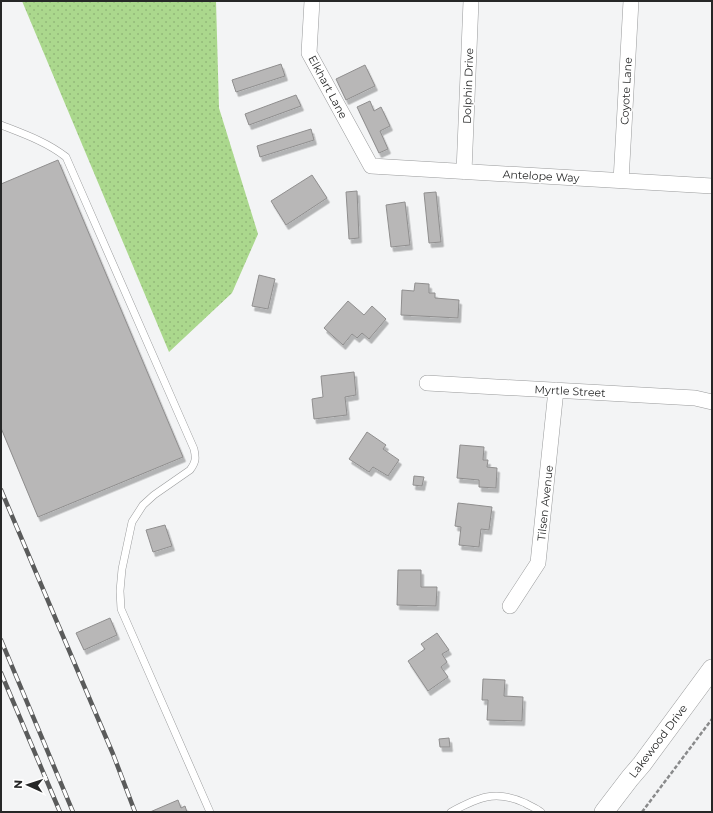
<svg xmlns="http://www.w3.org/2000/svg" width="713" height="813" font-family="Montserrat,sans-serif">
<defs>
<pattern id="grass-dots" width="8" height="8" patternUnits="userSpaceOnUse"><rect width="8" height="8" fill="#abd88d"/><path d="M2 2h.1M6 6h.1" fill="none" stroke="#93b97a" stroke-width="1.8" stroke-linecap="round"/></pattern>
<filter id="shadow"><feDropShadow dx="2.5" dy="4.5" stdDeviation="0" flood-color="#0004"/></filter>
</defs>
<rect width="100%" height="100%" fill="#f3f4f5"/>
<path fill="url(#grass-dots)" d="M22,1H216L219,108L258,234L232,293L169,352Z"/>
<path fill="#b8b7b7" stroke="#8f8e8e" filter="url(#shadow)" d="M281,64L285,76L236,92L232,80Z
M365,65L375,86L346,100L336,79Z
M296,95L301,106L249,125L245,114Z
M370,101L374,111L381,107L390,126L380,131L388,149L379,153L357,107Z
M311,129L314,140L260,157L257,146Z
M58,160L183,457L38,517L1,428V184Z
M312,175L327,198L286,225L271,201Z
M357,191L359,238L349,239L346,192Z
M436,192L441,242L429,243L424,193Z
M405,202L410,245L391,247L386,205Z
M259,275L275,279L268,309L252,306Z
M415,283L429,284V293H435V298L459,300L458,318L401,315L402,290L414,291Z
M348,301L364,315L372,306L386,319L369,339L362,333L357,338L352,334L343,345L324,328Z
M354,372L356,395L345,397L347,415L314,419L312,399L323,397L321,376Z
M367,432L386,445L383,449L399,460L388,476L373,467L369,472L349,459Z
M460,445L484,447L483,460H488L487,467L497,468L496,488L479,487V480L457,478Z
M414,476L424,477L422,486L413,485Z
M458,503L492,507L489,530L481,529L479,547L459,545L461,527L455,526Z
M165,525L172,546L153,552L146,530Z
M398,570H421V587H437L436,606L397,605Z
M110,618L117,635L84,650L76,633Z
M437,633L449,650L442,654L447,662L441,667L448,677L428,691L408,661L425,649L421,644Z
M483,679L505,680L504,696L523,697L522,721L487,720L488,700H482Z
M449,738L450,747H440L439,739Z
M178,800L181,808L185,806L187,812H150Z"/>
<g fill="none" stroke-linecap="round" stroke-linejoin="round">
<defs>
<path id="service" d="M1,125C24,134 47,142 66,157L194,449C196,458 196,462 190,470L154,495L143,505L132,522L122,569L120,591L121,609L210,812
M451,812C477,798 495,789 525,803C530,806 536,808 541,812"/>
<path id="minor" d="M312,1L309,53L371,166L712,186
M464,172L471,1
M621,181L631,1
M427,383L677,397L695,398L712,402
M510,606L538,563L556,390"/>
<path id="tertiary" d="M604,812L630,778L642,764L712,669"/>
</defs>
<use href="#service" stroke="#999a9b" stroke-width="8"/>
<use href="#minor" stroke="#999a9b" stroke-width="16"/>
<use href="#tertiary" stroke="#999a9b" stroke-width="20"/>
<path stroke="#898a8b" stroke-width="2.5" stroke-dasharray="4 2" stroke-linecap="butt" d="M642,812L712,719"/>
<use href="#service" stroke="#fff" stroke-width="7"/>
<use href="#minor" stroke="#fff" stroke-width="15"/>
<use href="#tertiary" stroke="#fff" stroke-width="19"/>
<defs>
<path id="rail" d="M1,490L113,754L135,812
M1,640L73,812
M1,673L60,812"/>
</defs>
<use href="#rail" stroke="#5a5b5b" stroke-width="4.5"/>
<use href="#rail" stroke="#fff" stroke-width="3" stroke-dasharray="9" stroke-linecap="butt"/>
</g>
<g text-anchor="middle" stroke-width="3" stroke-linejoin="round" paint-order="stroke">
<g font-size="11" fill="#262727" stroke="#fff">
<text transform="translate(468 86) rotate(-88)" y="4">Dolphin Drive</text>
<text transform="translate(328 87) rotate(62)" y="4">Elkhart Lane</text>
<text transform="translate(626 91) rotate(-87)" y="4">Coyote Lane</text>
<text transform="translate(541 176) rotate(3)" y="4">Antelope Way</text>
<text transform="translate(570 391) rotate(3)" y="4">Myrtle Street</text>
<text transform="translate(545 503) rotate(-84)" y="4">Tilsen Avenue</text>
<text transform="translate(658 741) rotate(-53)" y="4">Lakewood Drive</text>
</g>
</g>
<rect width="713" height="813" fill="none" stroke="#262727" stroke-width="4"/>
<g transform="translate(28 785) rotate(273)" stroke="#ffffff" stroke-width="3" paint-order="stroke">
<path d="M0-3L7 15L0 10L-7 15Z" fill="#262727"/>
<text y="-6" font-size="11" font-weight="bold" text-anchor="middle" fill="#262727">N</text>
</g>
</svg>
